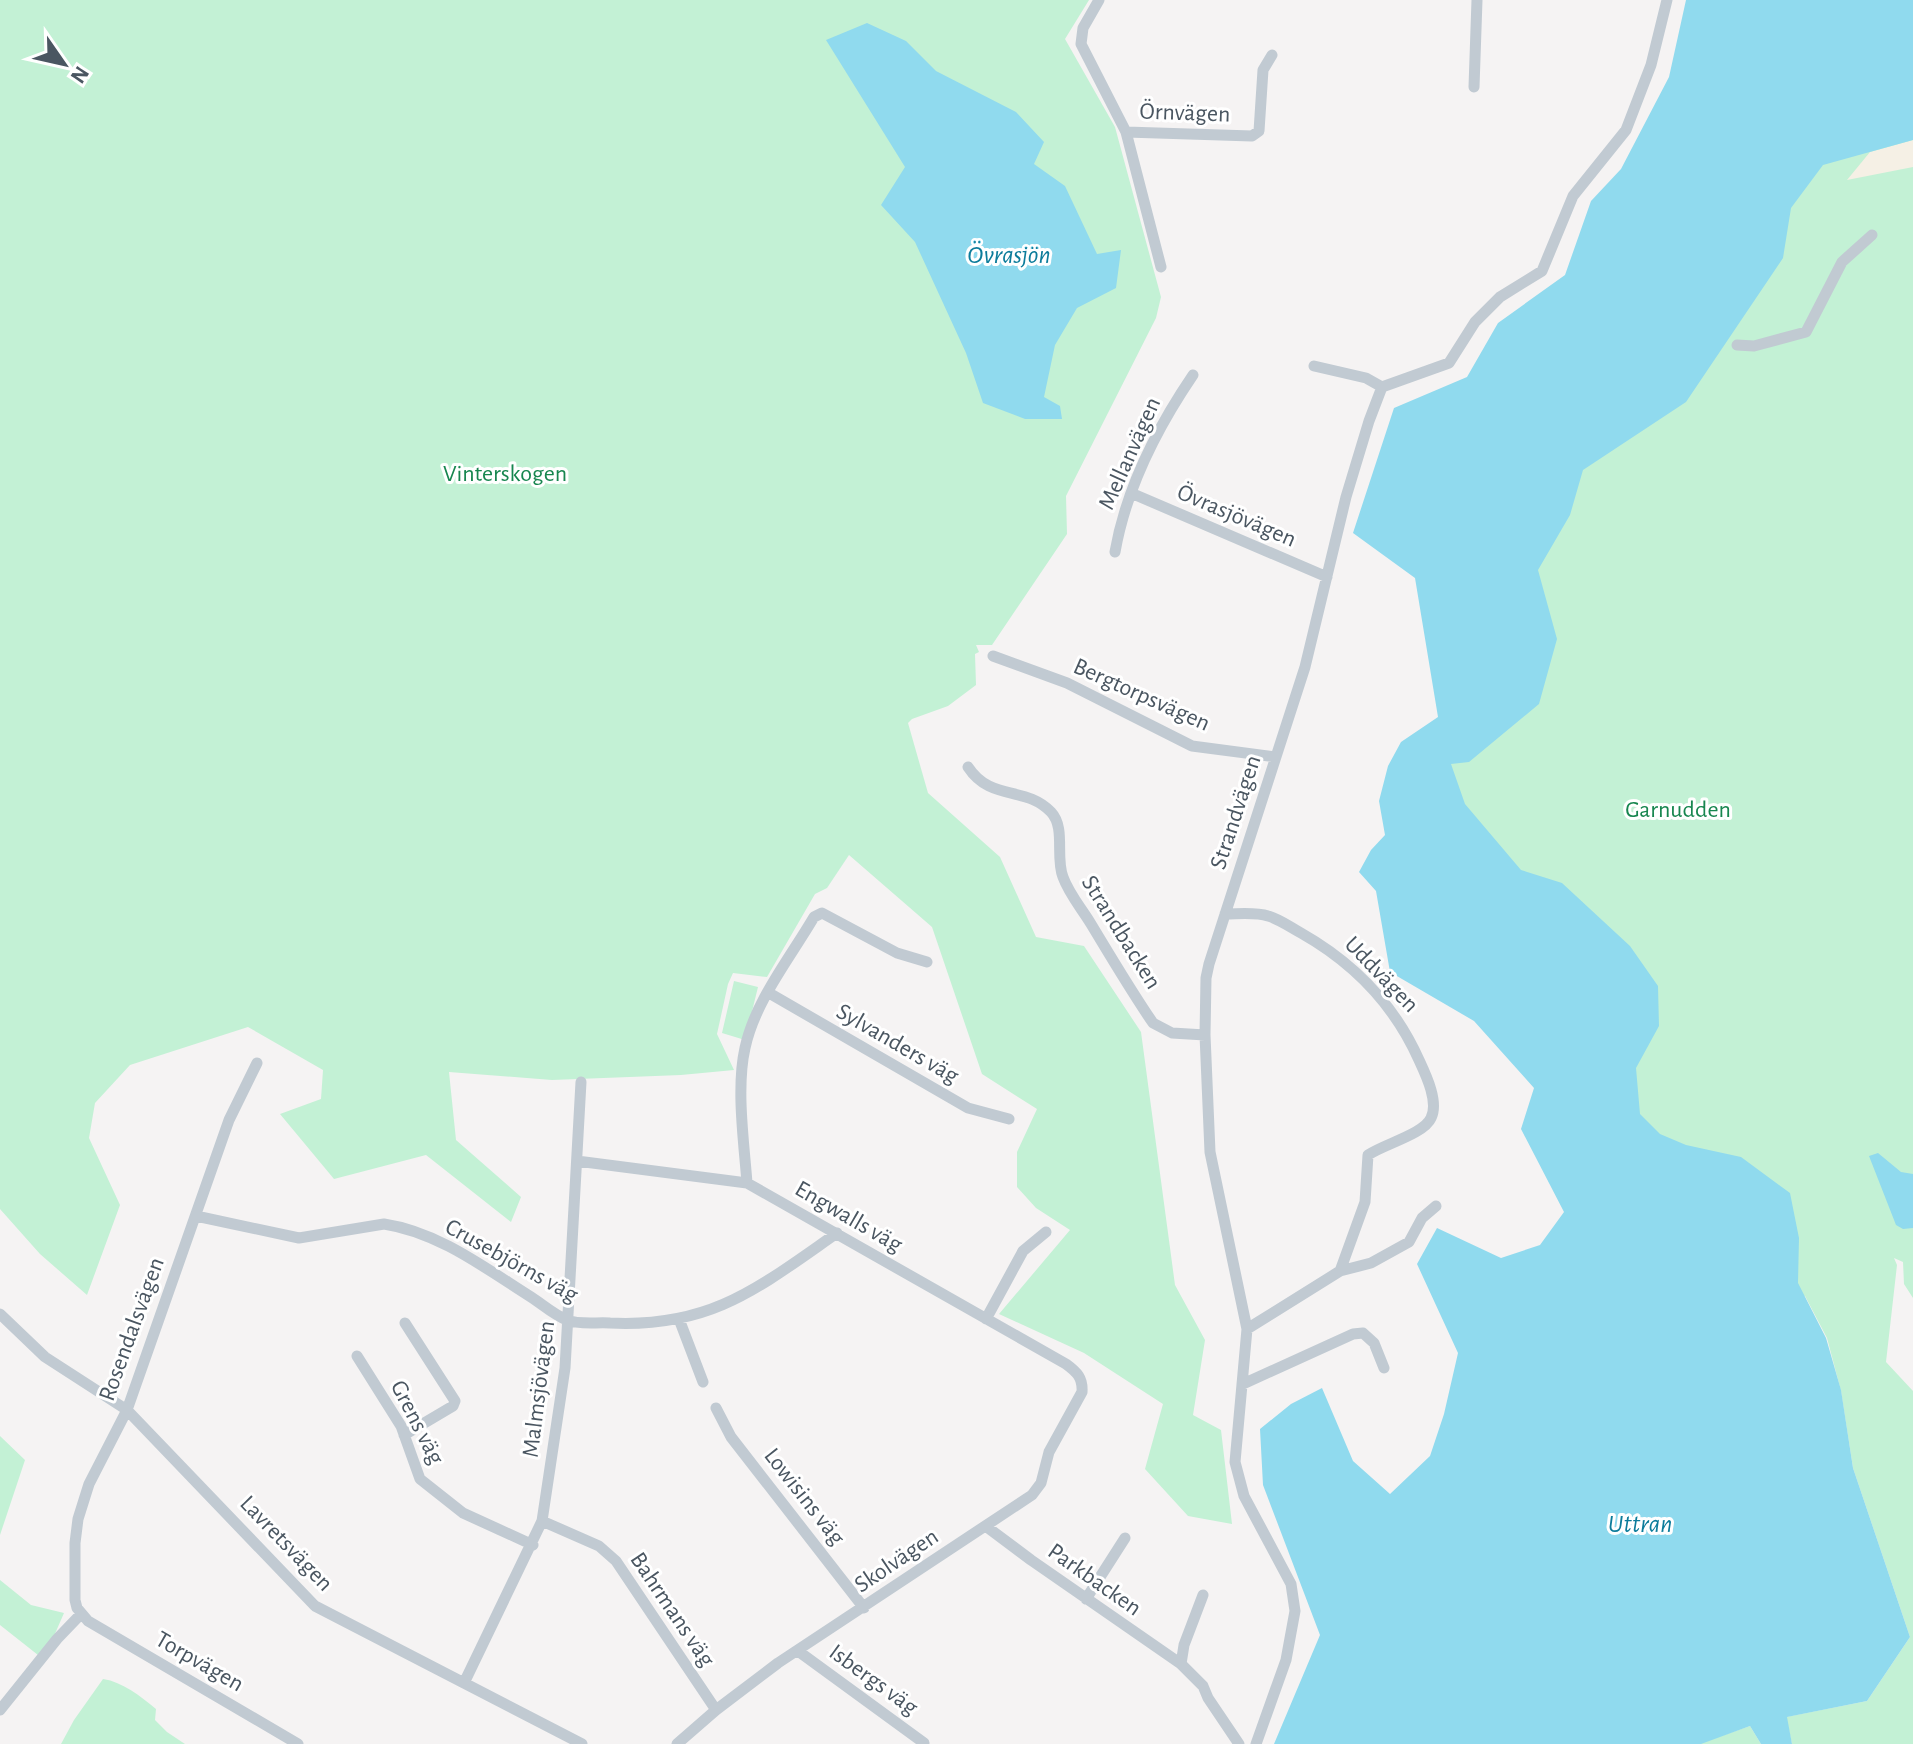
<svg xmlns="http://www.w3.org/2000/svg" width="1913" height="1744" font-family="'Alegreya Sans',sans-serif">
<rect width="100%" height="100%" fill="#f5f3f3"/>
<path fill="#c3f1d5" d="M0,0H1089L1065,39L1115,127L1161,297L1156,318L1066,496L1067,534L992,645H976L979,652L975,654L976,685L948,706L912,719L908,723L928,793L1000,857L1036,937L1084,946L1141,1032L1175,1285L1205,1340L1193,1415L1221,1430L1232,1524L1188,1516L1145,1469L1163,1404L1084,1353L999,1314L1070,1230L1036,1208L1017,1187V1152L1037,1109L982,1074L932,927L849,855L827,888L815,894L767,977L733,973L728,984L717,1034L734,1070L681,1075L552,1080L449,1072L456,1140L521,1197L511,1222L426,1155L334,1179L280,1114L321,1099L323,1070L248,1027L130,1065L95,1103L89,1138L120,1205L87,1295L40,1254L0,1209Z
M1913,0V1298L1904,1284L1903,1262L1894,1258L1897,1265L1886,1362L1913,1391V1744H1792L1786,1717L1867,1701L1910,1637L1853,1468L1841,1391L1827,1338L1805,1296L1606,1269L1436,756L1519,425Z
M734,981L758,987L745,1040L722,1033Z
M0,1436L25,1460L0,1535Z
M0,1580L31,1605L64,1613L54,1636L38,1655L0,1625Z
M103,1679C123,1682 140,1696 156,1709L155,1720L167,1732L185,1744H61L74,1720Z
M1750,1726L1761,1744H1701V1743Z"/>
<path fill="#f5f0e5" d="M1913,140V167L1847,180L1870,152Z"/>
<path fill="#90daee" d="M1686,0H1913V140L1823,165L1791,208L1783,258L1686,402L1583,470L1570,515L1538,570L1557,639L1539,704L1469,762L1451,764L1465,804L1521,870L1562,883L1630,946L1658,986L1659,1026L1636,1068L1640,1114L1660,1134L1686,1145L1741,1157L1790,1193L1799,1238L1798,1283L1826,1338L1841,1390L1853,1468L1910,1637L1867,1701L1787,1717L1792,1744H1761L1750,1726L1701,1744H1274L1320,1635L1263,1485L1260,1429L1291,1404L1322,1388L1353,1461L1390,1494L1430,1456L1444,1414L1458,1353L1417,1264L1437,1228L1501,1258L1540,1245L1564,1212L1521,1129L1534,1088L1474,1021L1390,972L1376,891L1359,872L1371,850L1385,835L1379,801L1388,766L1401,742L1438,717L1415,578L1353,533L1394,408L1467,377L1498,323L1565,275L1591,201L1621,169L1669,77Z
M867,23L906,41L936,71L1016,112L1044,142L1034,164L1065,186L1097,254L1121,250L1116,288L1077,308L1055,345L1044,397L1060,406L1062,419H1025L983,403L966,353L915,242L881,205L905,167L826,40Z
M1878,1153L1901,1172L1913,1174V1228L1903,1229L1896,1225L1869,1156Z"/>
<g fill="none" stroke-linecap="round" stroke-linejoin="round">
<path stroke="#c1cad2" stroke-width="11" d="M1099,0L1083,28L1081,44L1126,132L1161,267
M1474,87L1477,0
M1126,132L1252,136L1259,131L1263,70L1272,55
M1737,345L1754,346L1806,332L1842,262L1872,235
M1314,366L1366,378L1382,387
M1131,493L1327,577
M1115,552C1126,489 1157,428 1193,375
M993,656L1067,683L1192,746L1276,757
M968,767C991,802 1025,785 1051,812C1066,828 1055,857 1063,877C1069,894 1082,909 1091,924C1111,957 1131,991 1153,1023L1172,1033L1205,1035
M1225,914C1239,914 1256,912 1268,916C1279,919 1290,927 1301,933C1354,963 1394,1004 1419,1060C1426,1075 1439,1102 1431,1118C1424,1134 1384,1144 1368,1155L1365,1202L1340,1271L1247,1329
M769,993L968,1108L1009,1119
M257,1063L229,1120L127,1410L89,1484L78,1519L75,1543V1600L77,1608L88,1621L298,1744
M577,1161L747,1183L1066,1364C1077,1372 1083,1378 1082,1392L1049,1452L1041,1483L1032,1495L778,1663L716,1710L677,1744
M747,1183C744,1142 736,1088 745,1048C755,1001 790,958 814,917L822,913L897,953L927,962
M196,1216L299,1238L384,1224C438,1232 485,1268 531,1297C542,1304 554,1315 567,1320C579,1325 597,1322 610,1323C711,1328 758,1288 837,1233
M1340,1271L1371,1263L1409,1242L1422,1218L1436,1206
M0,1314L45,1357L127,1410L315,1606L582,1744
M679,1319L703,1382
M986,1319L1023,1251L1046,1232
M357,1356L401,1426L420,1479L463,1513L533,1545
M1243,1384L1353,1334L1363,1333L1374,1343L1384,1368
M716,1408L731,1437L864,1608
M404,1435L453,1406L455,1401L405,1323
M542,1521L599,1546L616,1561L716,1710
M987,1527L1031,1560L1181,1664L1203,1686L1208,1698L1239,1744
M1086,1599L1125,1538
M798,1651L924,1743
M1181,1664L1184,1645L1203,1595
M464,1683L542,1521L565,1368L581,1082
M0,1710L57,1639L81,1614
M1256,1744L1286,1660L1295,1611L1291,1584L1244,1496L1235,1462L1247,1329L1210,1152L1205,1035L1206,978L1209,964L1305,667L1346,497L1369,421L1382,387L1449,363L1475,322L1500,297L1542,271L1573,196L1626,130L1651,65L1667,0"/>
</g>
<g text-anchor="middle" stroke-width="6" stroke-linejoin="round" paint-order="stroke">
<g font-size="24" fill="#4a5661" stroke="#fff">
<text transform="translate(1185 112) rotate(2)" y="8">Örnvägen</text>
<text transform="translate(1129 453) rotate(-66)" y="8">Mellanvägen</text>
<text transform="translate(1237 515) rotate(23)" y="8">Övrasjövägen</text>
<text transform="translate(1142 694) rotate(24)" y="8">Bergtorpsvägen</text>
<text transform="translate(1235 812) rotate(-72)" y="8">Strandvägen</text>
<text transform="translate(1122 932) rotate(58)" y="8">Strandbacken</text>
<text transform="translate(1382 974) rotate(46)" y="8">Uddvägen</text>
<text transform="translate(898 1043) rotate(30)" y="8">Sylvanders väg</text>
<text transform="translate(849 1216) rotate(30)" y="8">Engwalls väg</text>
<text transform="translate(512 1260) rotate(29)" y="8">Crusebjörns väg</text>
<text transform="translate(131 1329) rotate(-70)" y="8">Rosendalsvägen</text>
<text transform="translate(538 1389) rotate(-83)" y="8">Malmsjövägen</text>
<text transform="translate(418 1422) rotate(63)" y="8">Grens väg</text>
<text transform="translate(805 1496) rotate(52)" y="8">Lowisins väg</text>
<text transform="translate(287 1543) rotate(46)" y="8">Lavretsvägen</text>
<text transform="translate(896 1560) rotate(-34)" y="8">Skolvägen</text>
<text transform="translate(1095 1579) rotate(35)" y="8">Parkbacken</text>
<text transform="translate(673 1609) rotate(56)" y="8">Bahrmans väg</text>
<text transform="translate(200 1661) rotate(30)" y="8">Torpvägen</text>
<text transform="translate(874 1679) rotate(36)" y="8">Isbergs väg</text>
</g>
<g font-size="24" fill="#17864f" stroke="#fff">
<text x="505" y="481">Vinterskogen</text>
<text x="1678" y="817">Garnudden</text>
</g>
<g font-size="26" font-style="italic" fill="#0c7c9b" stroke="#fff">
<text x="1009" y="263">Övrasjön</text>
<text x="1640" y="1532">Uttran</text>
</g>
</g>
<g transform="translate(64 64) rotate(124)" stroke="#ffffff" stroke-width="6" paint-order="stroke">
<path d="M0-6L14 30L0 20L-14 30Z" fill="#4a5661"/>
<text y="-12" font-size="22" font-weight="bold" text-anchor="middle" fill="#4a5661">N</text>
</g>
</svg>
